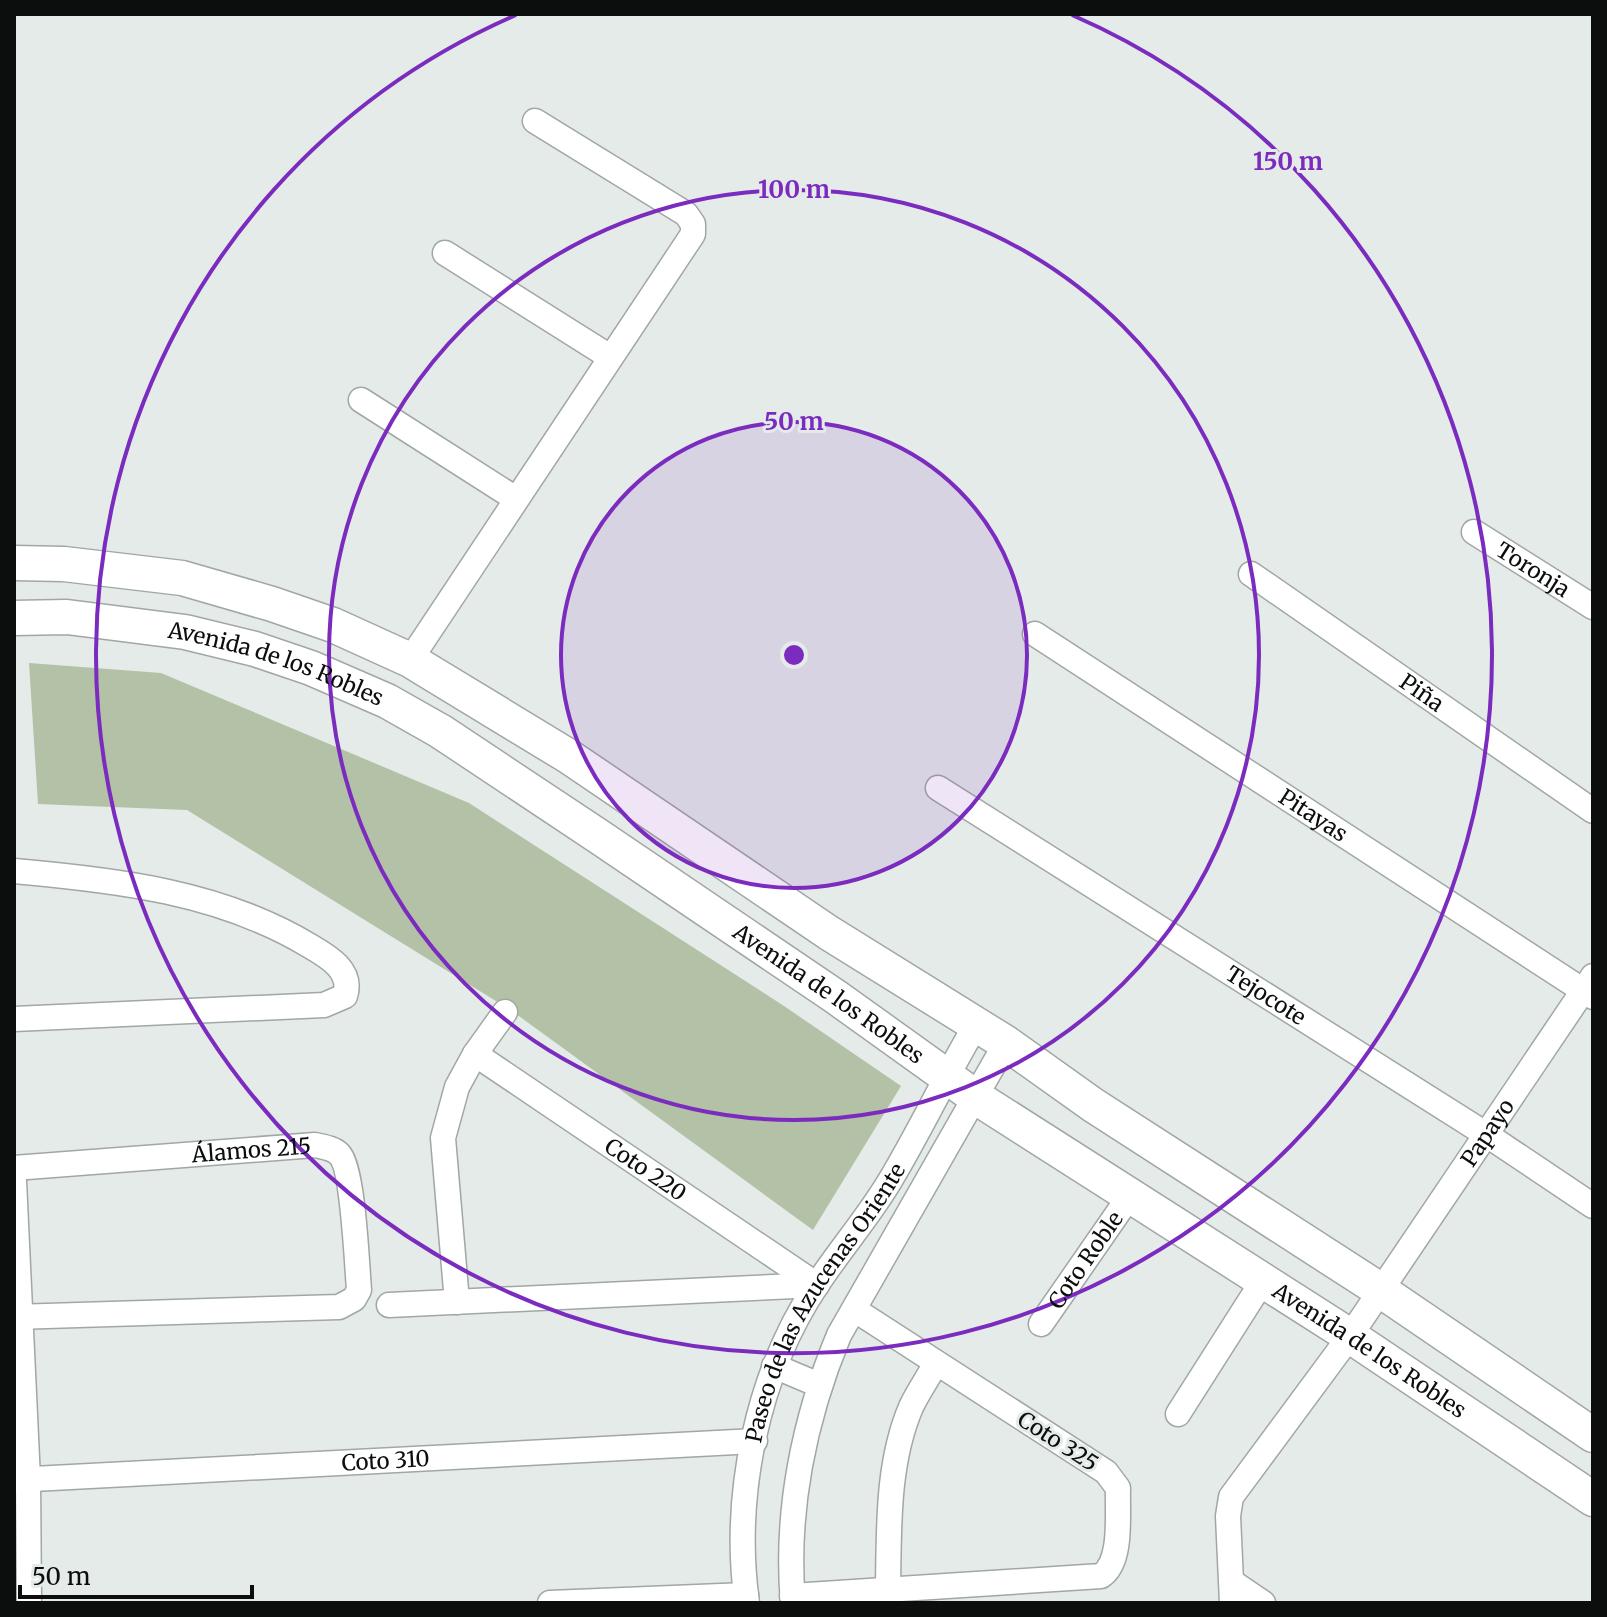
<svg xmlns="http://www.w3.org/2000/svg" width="1607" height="1617" font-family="Merriweather,serif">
<rect width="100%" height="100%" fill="#e4ebe9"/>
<path fill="#b3c1a6" d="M29,663L161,673L469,803L784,1006L901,1086L813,1230L512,1011L187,810L38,804Z"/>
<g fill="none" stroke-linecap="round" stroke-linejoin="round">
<defs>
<g id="street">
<path d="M445,253L610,357"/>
<path d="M361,400L516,499"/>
<path id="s1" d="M1474,532L1593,607"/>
<path id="s2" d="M1251,574L1593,811"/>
<path id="s3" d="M1035,634L1593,997"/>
<path d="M410,660L693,234V224L686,214L535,121"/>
<path id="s4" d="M938,788L1487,1135L1593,1206"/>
<path d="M14,871C116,880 221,892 310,946C329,957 353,971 345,996L324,1005L14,1019"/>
<path id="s5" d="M475,1054L817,1285"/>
<path id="s6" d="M14,1168L315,1145C323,1147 333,1148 339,1154C353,1167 357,1266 359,1290L354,1299L339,1307L14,1317"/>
<path d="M14,1181L28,1479L29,1603"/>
<path d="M457,1302L443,1138L457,1087L475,1054L505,1012"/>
<path d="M389,1305L817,1285"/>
<path id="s7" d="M1041,1324L1129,1197"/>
<path d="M774,1366L819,1385"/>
<path d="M1178,1414L1262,1282"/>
<path id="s8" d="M14,1480L755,1441"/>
<path d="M1232,1582L1263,1603"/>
<path d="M888,1588C889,1528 887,1463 911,1407C918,1392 928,1378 936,1363"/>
<path d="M792,1596L1101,1576C1123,1562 1117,1513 1118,1488L1106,1472L855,1310"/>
<path d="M550,1603L746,1595"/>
<path id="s9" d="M747,1603C732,1496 757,1373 818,1283C841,1248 870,1215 891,1179C921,1129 946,1075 976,1025"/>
<path d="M793,1603C785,1512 804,1419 839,1335L1006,1043"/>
<path id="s10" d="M1232,1603L1228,1516L1231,1497L1350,1336L1593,976"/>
</g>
<g id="secondary">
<path d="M14,563L64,564L182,578L272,604L333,625L410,660L568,756L829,933L1006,1043L1093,1105L1380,1290L1593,1435"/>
<path id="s11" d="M14,618L67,617L185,632L255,649L311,668L387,701L440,731L598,836L836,997L974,1096L1350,1336L1593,1499"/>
</g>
</defs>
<use href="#street" stroke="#a0a7a5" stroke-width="27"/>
<use href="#secondary" stroke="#a0a7a5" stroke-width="37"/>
<use href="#street" stroke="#fff" stroke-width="24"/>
<use href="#secondary" stroke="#fff" stroke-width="34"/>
</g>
<circle cx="794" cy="655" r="233" fill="#7b2cbf" fill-opacity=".12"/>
<g fill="none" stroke="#7b2cbf" stroke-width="4">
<circle cx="794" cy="655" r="233"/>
<circle cx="794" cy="655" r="465"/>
<path d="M1072 15A698 698 0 1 1 516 15"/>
</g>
<g text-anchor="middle" stroke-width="6" stroke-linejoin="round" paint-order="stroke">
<g font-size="22" fill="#0b0e0d" stroke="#e4ebe9">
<text dy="8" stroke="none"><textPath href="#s1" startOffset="70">Toronja</textPath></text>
<text dy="8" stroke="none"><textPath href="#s11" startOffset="268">Avenida de los Robles</textPath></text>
<text dy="8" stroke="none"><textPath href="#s2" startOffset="208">Piña</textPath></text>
<text dy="8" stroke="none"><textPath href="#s3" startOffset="332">Pitayas</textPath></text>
<text dy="8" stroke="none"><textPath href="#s11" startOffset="916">Avenida de los Robles</textPath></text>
<text dy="8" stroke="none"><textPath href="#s4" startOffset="388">Tejocote</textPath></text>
<text dy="8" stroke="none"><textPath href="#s10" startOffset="552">Papayo</textPath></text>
<text dy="8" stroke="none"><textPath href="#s6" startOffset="238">Álamos 215</textPath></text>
<text dy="8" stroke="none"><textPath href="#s5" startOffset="206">Coto 220</textPath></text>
<text dy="8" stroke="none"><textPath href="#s7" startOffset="78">Coto Roble</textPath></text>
<text dy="8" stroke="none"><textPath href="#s9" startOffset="320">Paseo de las Azucenas Oriente</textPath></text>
<text dy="8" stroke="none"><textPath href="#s11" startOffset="1564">Avenida de los Robles</textPath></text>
<text transform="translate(1058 1441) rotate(33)" y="8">Coto 325</text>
<text dy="8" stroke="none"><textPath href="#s8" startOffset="372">Coto 310</textPath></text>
</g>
</g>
<circle cx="794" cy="655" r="12" fill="#7b2cbf" stroke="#e4ebe9" stroke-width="4"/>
<g font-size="24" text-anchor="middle" font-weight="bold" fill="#7b2cbf" stroke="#e4ebe9" stroke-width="6" stroke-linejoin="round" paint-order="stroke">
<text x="1288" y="170">150 m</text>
<text x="794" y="198">100 m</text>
<text x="794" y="430">50 m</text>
</g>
<rect width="1607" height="1617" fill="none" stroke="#0b0e0d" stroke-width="32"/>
<path d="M20 1585v12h232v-12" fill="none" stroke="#0b0e0d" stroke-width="4"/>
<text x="32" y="1585" font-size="24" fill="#0b0e0d" stroke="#e4ebe9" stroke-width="6" paint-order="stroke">50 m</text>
</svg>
